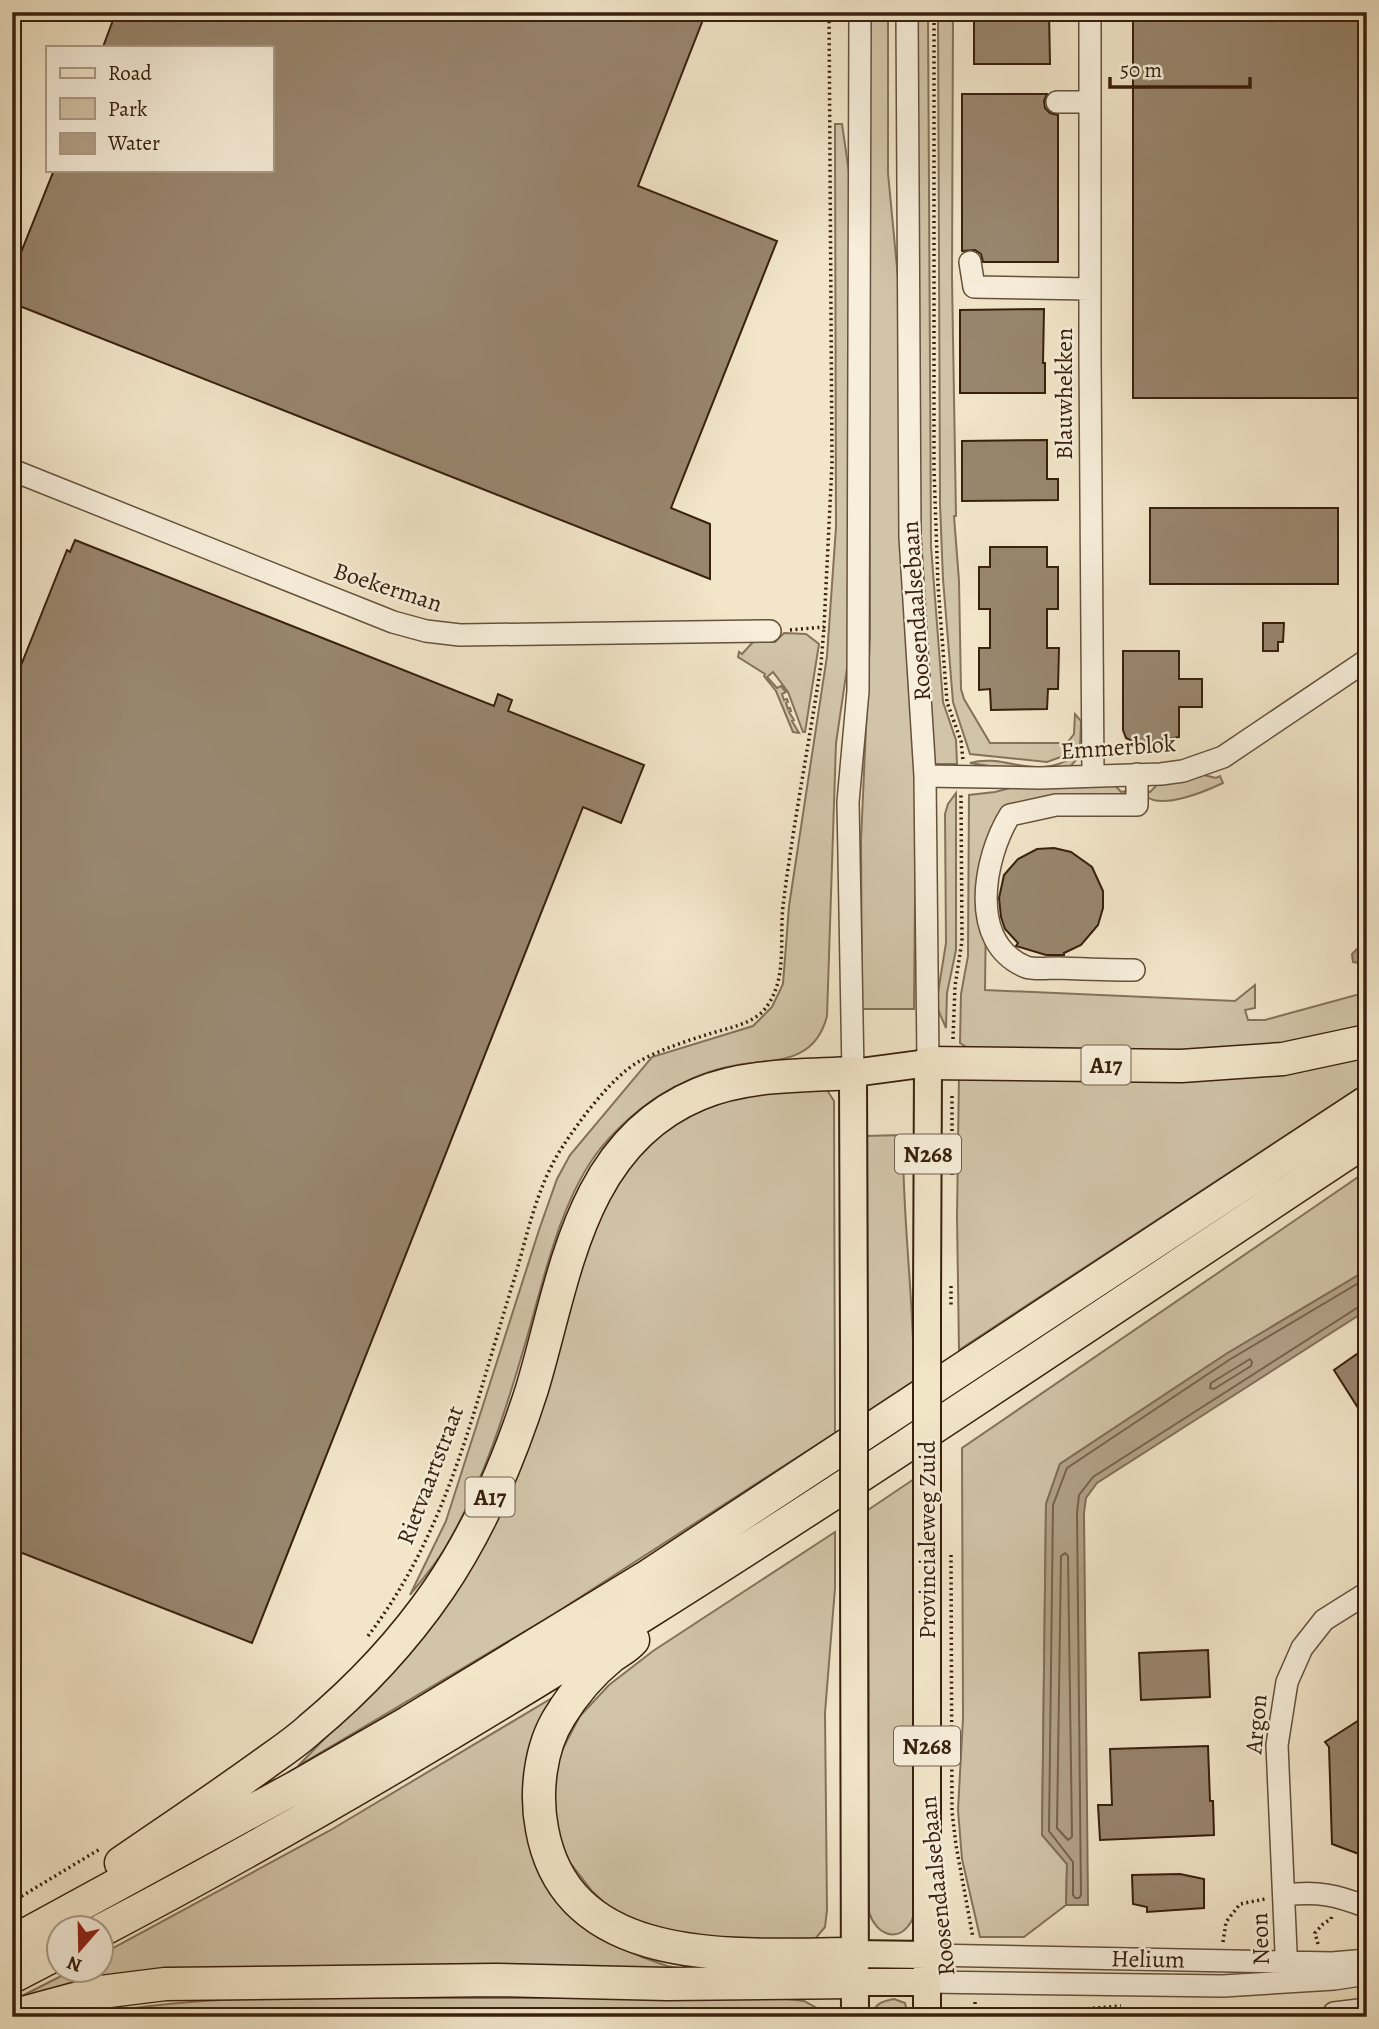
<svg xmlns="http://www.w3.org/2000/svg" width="1379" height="2029" font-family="Alegreya,serif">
<rect width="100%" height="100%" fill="#f2e5c8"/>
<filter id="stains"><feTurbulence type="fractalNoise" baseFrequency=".00286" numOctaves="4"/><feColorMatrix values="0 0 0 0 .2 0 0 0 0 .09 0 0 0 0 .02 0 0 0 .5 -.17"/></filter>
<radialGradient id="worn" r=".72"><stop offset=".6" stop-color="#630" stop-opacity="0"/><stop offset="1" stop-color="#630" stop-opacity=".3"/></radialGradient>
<path fill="#d2c4a8" stroke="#85725a" stroke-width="2" d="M869,12H888V173L898,278L901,551L916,789L914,1009H862L861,841L870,636Z
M917,12H928L931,546L943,702L956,740L957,764H934L920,547Z
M938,12H953L952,278L956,516H954L959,581L961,689L964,699L990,743H1067L1074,734L1075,714L1081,721L1080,750L1047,762L970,754L953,702L943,579L940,504Z
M835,124H842L850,179V648L836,743L827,1016C814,1068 768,1058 727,1067C714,1070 699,1075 687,1081C653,1096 624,1120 600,1149C560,1200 544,1279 526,1341C505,1413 483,1484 445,1548C435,1565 422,1580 410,1595L446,1521L539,1230L557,1179L570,1155L652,1057L753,1026L772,1007L783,984L789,906L827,656L836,527Z
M784,633L806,634L819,644L805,732H803L788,692L773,672L767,677L777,688L781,686L786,692L782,694L784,700L787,699L788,702L786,703L788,709L790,708L791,711L789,712L794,720L792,721L799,733L793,732L776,691L764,676L765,674L738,657L739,652L742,654L753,642H775Z
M1069,759H1077L1067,770L1022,771L970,763C1004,753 1034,780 1069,759Z
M1200,774L1216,778L1220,776L1223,783C1206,791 1164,809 1147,797L1145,792H1150L1160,782Z
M1113,783L1121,792L1125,791L1123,799L1015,805L986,909L985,990L1235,1001L1255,985V1008L1245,1010L1248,1020H1265L1367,992V1029L1243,1053L968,1048L960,1043L961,994L968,956L969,795L995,792L1022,785Z
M956,793V950L947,993L946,1028L936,1005L946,943L945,814L948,804Z
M1367,1053V1082L959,1350L957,1216L959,1075Z
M814,1086L827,1090L834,1101L835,1433L554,1614L298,1766L392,1669L452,1587L572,1272L615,1175L668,1126L706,1106L738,1096Z
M903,1135C902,1217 914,1298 914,1381L868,1411L865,1136Z
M1367,1171V1270L1226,1354L1060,1464L1046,1504L1042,1835L1067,1864L1066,1905L1024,1937H980L962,1859L958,1810L963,1718L962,1448Z
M914,1479L916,1905C914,1910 914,1917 911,1922C897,1945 875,1933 869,1912L868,1510Z
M835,1532V1588L825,1713L827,1910L825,1927L815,1939L714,1943L634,1920L608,1906L592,1891L568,1860L558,1837L552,1788L561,1752L580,1716L609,1685L653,1651Z
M557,1695L531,1769L599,1935L642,1957L667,1966L689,1970L12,2001L73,1970L102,1969V1954L329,1831Z
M435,1998H777L804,2001L822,2011L824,2017H81C198,1993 317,1998 435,1998Z
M894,1999L905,2003L908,2017H871C874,2004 882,2001 894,1999Z"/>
<path fill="#b3a288" stroke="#826e57" stroke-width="2" d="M1367,939V964L1353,962L1352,954Z
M1367,1270V1310L1097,1483L1086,1498L1084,1513L1088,1905H1066L1067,1864L1042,1835L1046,1504L1060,1464L1226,1354Z"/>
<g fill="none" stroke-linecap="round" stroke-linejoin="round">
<path stroke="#76614a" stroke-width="2" d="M1367,1278L1229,1360L1067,1468L1053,1505L1049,1831L1073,1862V1895L1075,1898H1079L1081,1895L1077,1513L1079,1495L1093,1477L1360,1306L1367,1305
M1250,1359L1252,1362L1251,1366L1214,1389L1210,1388L1211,1383Z
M1065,1553L1068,1556L1072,1837L1068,1840L1057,1828L1061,1556Z"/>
</g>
<path fill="#99866e" stroke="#38200d" stroke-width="2" d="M116,12H199L221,21L224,12H706L638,186L777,241L671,508L710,524V579L12,303V275L54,170H271V47H103Z
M974,12H1049L1050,64H974Z
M1133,12H1367V398H1133Z
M962,94H1047L1044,101L1045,108L1050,113L1058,115V262H983L981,254L975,250L962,251Z
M1044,309L1043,363H1045V393H960V310Z
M1047,440V479H1058V500L962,501V441Z
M1150,508H1338V584H1150Z
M75,540L494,706L498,694L512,700L508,711L644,765L621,823L583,807L252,1643L12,1549V688L67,550L70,552Z
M990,547H1047V567H1058V609H1047V648H1059L1058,689H1048L1047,709L991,710L990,689L979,690V648H990V609H979V567H990Z
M1263,623H1284L1283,642H1278V651H1263Z
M1123,651H1179V679H1202V707H1179V737L1150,742H1134L1126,738L1123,730Z
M1054,848L1071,852L1092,867L1103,891V908L1098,925L1081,945L1064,953V955H1046L1016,946L1018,943L1005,929L1001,917L999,898L1004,875L1018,859L1037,849Z
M1367,1347V1422L1334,1370Z
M1208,1650L1210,1697L1141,1700L1139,1653Z
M1367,1715V1857L1332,1844L1329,1747L1325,1742Z
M1208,1746L1210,1801H1213L1214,1835L1100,1840L1098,1805H1112L1110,1749Z
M1180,1874L1204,1879V1908L1147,1912V1907L1133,1904L1132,1875Z"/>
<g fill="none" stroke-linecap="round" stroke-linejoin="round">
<defs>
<path id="minor" d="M907,12L910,537L925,776L928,1063
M1090,12V356L1093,776
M1057,102H1090
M970,262L974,287L1090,289
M12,470L393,622L426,631L460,635L770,631
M925,776L1040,778L1161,774L1183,771L1223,757L1367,660
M1134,970C1108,970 1083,969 1058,968C1048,968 1035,970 1026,967C967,943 984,857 1010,815L1056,805H1137V774
M853,1073L848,802L858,691L860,12
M1285,1895C1318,1891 1336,1895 1367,1907
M928,1955L1332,1963L1367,1960
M1287,1975L1277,1745L1287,1682L1302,1648L1324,1620L1367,1593
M927,1982L1223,1986L1334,1979L1367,1974
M1335,2017L1334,2013L1367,2009"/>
<path id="major" d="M854,1352L853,1073L928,1063L927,1304
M854,1559L855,2017
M854,1954L928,1955
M854,1982H927
M927,2017V1511"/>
<path id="highway" d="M928,1063L1181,1066L1283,1059L1367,1041
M633,1640C627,1647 619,1651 612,1656C591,1673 574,1693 560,1716C540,1747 535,1793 542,1829C568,1973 744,1954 854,1954
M121,1863C169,1830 217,1798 264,1764C279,1753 296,1742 310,1729C358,1689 404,1640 439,1589C480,1529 510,1458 532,1389C565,1280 578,1144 699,1094C747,1074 802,1076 853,1073
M102,1930C542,1699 952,1414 1367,1140
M12,1942L296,1787L409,1722L645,1578L1367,1102
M12,1977L60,1952
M12,2016L101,1992L165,1984L495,1980L667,1984L854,1982"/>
</defs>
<use href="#minor" stroke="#66513c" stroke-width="24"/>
<use href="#major" stroke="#38200d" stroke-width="30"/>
<use href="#highway" stroke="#38200d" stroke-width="35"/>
<path stroke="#38200d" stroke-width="3.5" stroke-dasharray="2 3.5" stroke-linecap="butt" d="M934,12V470L938,585L947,702L961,741L963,760
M790,630L824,627L832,464L829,12
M953,1039L955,986L962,941L961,795
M952,1175V1096
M951,1555L952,1812L956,1845L973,1938
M368,1636C450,1528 474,1406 514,1280C527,1236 537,1185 563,1146C580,1120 611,1078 638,1062C661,1049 687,1041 712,1033C729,1028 746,1025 760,1014C767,1008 772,999 775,991C785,967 780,932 783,906C793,825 809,744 821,664L824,627
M12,1902L100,1849
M1223,1942L1226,1922L1240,1904L1265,1899
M1318,1944L1315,1933L1323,1924L1331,1919L1332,1915
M975,2002V2017
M1033,2017L1070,2010L1121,2006"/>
<use href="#minor" stroke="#f7eedb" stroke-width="21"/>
<use href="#major" stroke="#f2e5c8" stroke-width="26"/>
<use href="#highway" stroke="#f2e5c8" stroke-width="32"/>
<defs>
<path id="major-bridge" d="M854,1352V1559
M927,1511V1304"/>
</defs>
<use href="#major-bridge" stroke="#38200d" stroke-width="30" stroke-linecap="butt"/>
<path stroke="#38200d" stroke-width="3.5" stroke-dasharray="2 3.5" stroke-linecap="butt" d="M951,1286V1305"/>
<use href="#major-bridge" stroke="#f2e5c8" stroke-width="26"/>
</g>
<g text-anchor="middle" stroke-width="5" stroke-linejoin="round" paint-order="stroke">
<g fill="#f7eedb" stroke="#715e4b" stroke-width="2">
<rect x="1081.5" y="1045.5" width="49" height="39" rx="5"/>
<rect x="895" y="1134.5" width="66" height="39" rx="5"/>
<rect x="465.5" y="1477.5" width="49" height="39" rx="5"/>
<rect x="894" y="1726.5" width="66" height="39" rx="5"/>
</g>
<g font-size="23" font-weight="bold" fill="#38200d">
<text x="1106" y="1073">A17</text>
<text x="928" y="1162">N268</text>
<text x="490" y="1505">A17</text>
<text x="927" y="1754">N268</text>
</g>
<g font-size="24" fill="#38200d" stroke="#f7eedb">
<text transform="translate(1064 394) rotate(-90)" y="8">Blauwhekken</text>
<text transform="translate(388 587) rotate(18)" y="8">Boekerman</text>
<text transform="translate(916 611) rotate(-94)" y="8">Roosendaalsebaan</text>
<text transform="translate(1118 747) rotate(-4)" y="8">Emmerblok</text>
<text transform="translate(430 1475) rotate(-69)" y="8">Rietvaartstraat</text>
<text transform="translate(927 1540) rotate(-90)" y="8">Provincialeweg Zuid</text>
<text transform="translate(1256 1724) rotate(-85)" y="8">Argon</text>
<text transform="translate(937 1886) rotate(-96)" y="8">Roosendaalsebaan</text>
<text transform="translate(1260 1939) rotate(-92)" y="8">Neon</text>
<text transform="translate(1148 1959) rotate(1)" y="8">Helium</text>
</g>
</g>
<rect width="1379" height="2029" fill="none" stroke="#f2e5c8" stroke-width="42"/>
<rect x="14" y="14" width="1351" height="2001" fill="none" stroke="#38200d" stroke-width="3.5"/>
<rect x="21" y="21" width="1337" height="1987" fill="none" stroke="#38200d" stroke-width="2"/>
<rect x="46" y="46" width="228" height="126" fill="#f7eedb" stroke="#ab9c89" stroke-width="2"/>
<rect x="60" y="68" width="35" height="10" fill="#f2e5c8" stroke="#ab9c89" stroke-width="2"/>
<text x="108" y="80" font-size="21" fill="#38200d">Road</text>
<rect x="60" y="98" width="35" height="21" fill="#d2c4a8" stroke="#ab9c89" stroke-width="2"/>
<text x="108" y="116" font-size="21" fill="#38200d">Park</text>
<rect x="60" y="133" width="35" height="21" fill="#b3a288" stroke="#ab9c89" stroke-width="2"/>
<text x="108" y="150" font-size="21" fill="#38200d">Water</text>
<g transform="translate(80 1949) rotate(200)"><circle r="33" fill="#f7eedb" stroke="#ab9c89" stroke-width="2"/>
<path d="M0-5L12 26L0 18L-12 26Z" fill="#8f2418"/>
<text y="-10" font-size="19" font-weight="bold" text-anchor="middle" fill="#38200d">N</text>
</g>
<path d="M1110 77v10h140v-10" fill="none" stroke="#38200d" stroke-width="3.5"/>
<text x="1120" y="77" font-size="21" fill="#38200d" stroke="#f7eedb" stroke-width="5" paint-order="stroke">50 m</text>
<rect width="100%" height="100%" filter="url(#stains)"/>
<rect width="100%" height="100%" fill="url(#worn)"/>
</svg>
